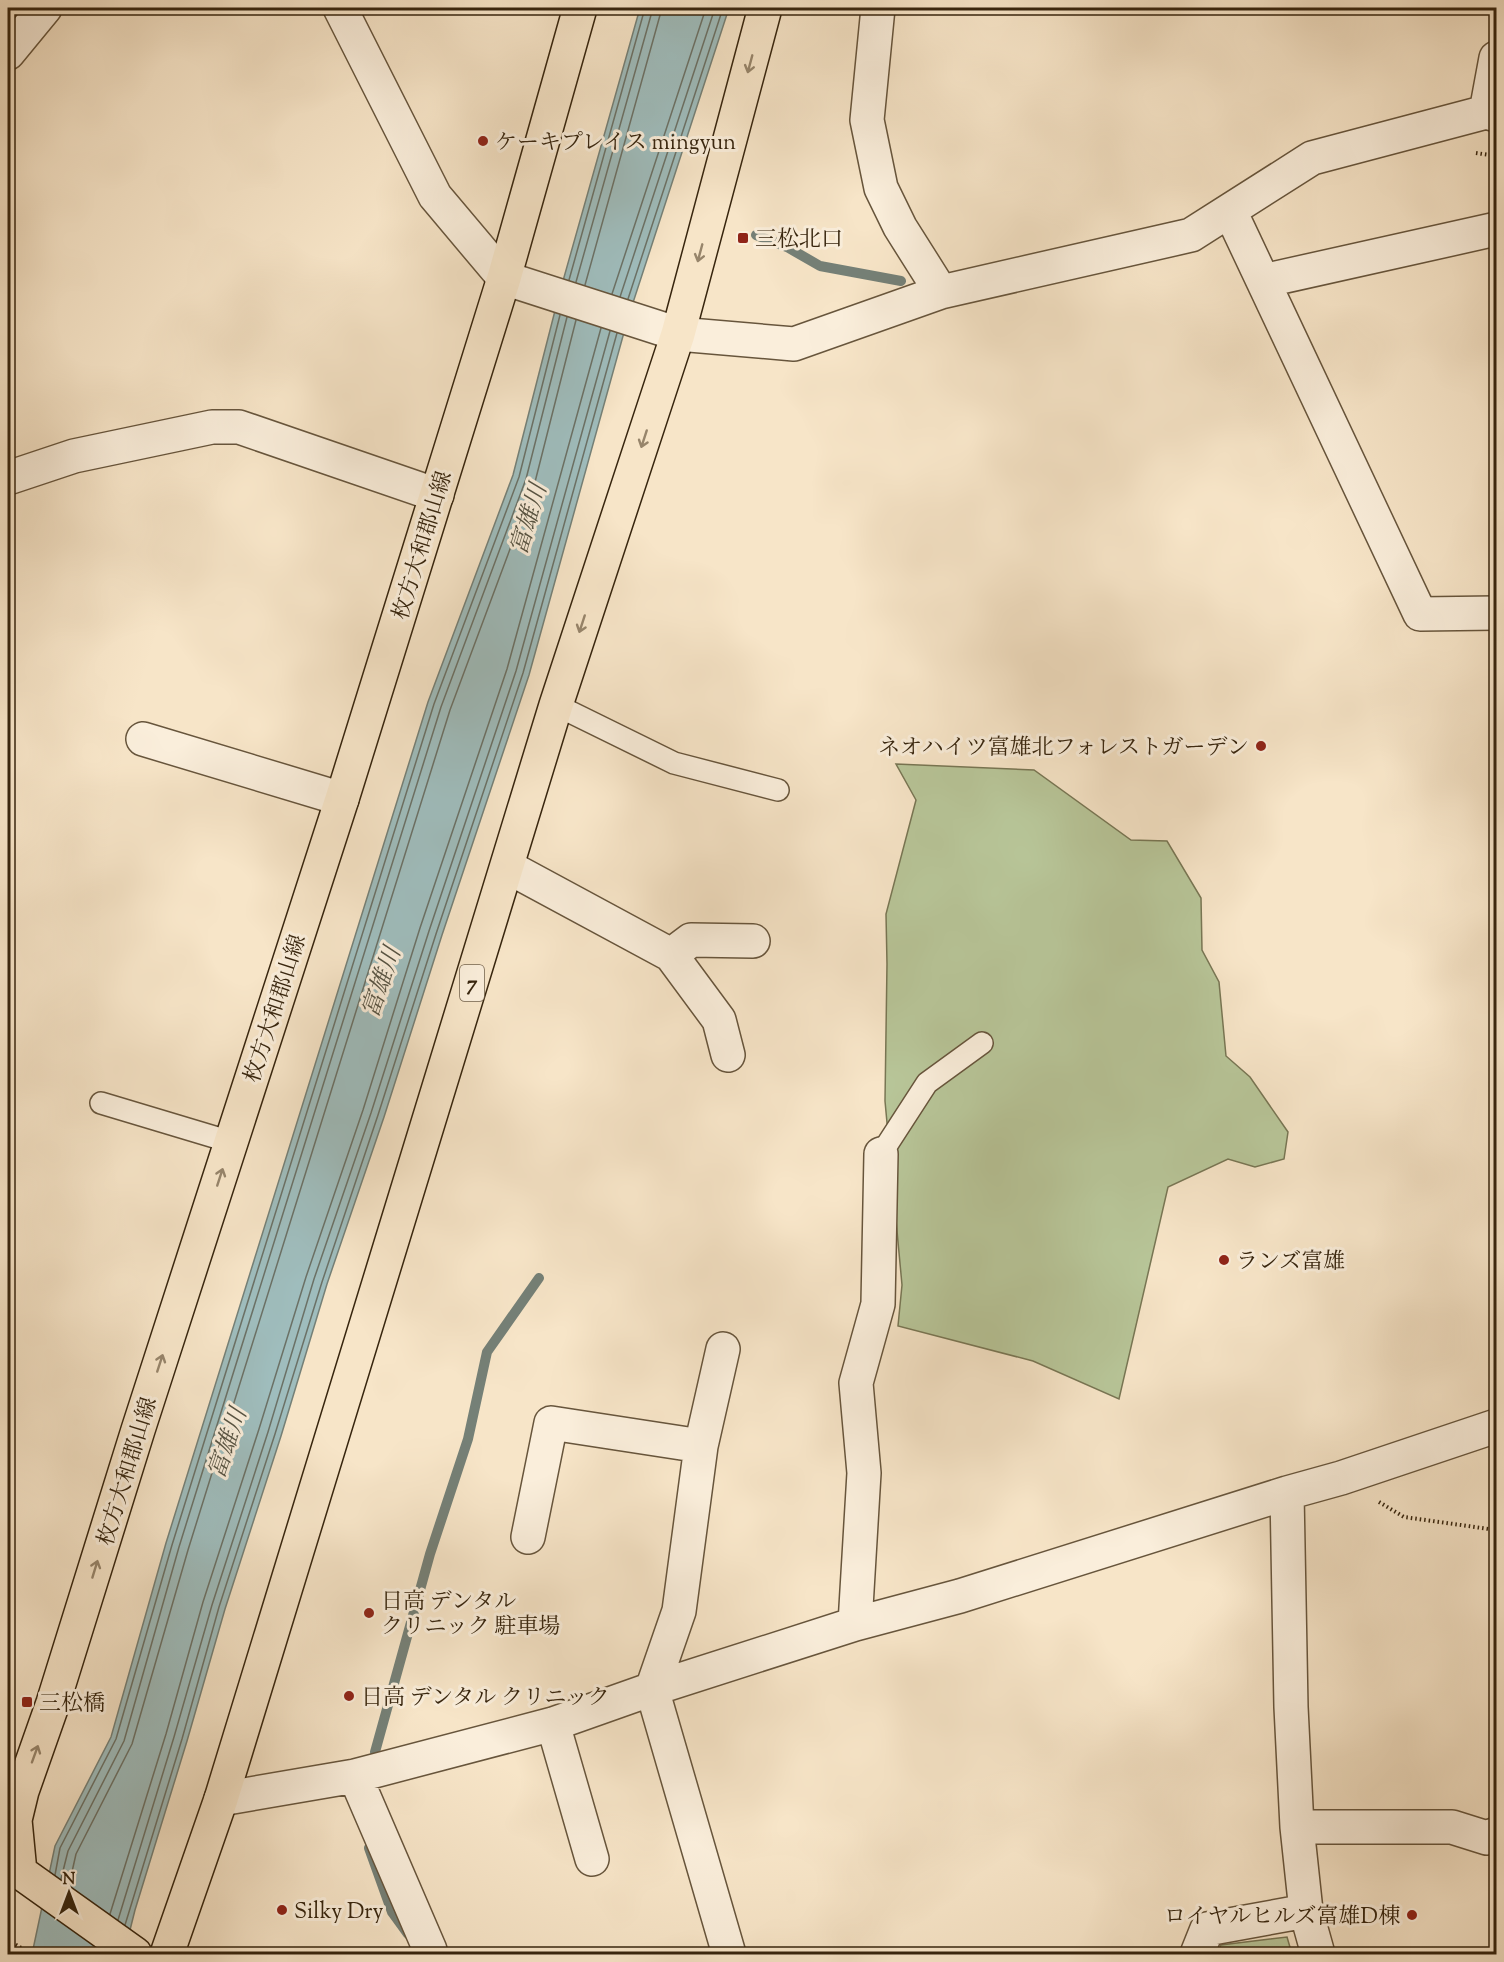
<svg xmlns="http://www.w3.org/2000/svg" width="1504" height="1962" font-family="'Sorts Mill Goudy','Noto Serif JP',serif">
<rect width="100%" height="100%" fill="#f7e5c8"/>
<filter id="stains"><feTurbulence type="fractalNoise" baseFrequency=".00333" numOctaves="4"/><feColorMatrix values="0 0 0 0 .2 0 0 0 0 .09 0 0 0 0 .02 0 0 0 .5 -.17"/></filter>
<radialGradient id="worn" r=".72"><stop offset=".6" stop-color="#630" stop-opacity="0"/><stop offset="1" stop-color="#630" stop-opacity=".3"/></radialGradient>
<path fill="#b8c699" stroke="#787654" stroke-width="1.5" d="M896,764L1034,770L1131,840L1167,841L1201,898L1202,950L1219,982L1226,1056L1250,1077L1288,1132L1284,1159L1255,1167L1228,1159L1168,1187L1119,1399L1033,1361L898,1326L902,1285L885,1101L887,964L886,914L916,800Z
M1287,1937L1292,1954H1217L1221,1945Z"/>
<path fill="#9fbdbd" stroke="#758077" stroke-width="1.5" d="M640,8H729L628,318L529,675L442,935L384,1117L327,1284L281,1436L225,1609L187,1741L135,1910L124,1954H32L55,1846L111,1737L166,1543L428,702L513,475L559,295Z"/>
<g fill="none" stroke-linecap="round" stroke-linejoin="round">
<path stroke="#6b7166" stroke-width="1.5" d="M569,280L645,8
M576,282L653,8
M585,285L662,8
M612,294L706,8
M620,297L715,8
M628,299L723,8
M55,1875L60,1848L116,1739L172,1545L434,704L519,477L560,315
M61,1879L68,1851L124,1741L179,1547L441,707L526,479L567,317
M69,1885L76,1854L132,1744L188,1550L450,710L535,482L576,320
M110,1914L166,1734L203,1602L259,1429L306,1277L363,1110L420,928L507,669L601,328
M118,1920L174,1737L212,1605L268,1432L314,1279L371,1113L429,931L516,671L610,331
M125,1925L182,1739L219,1607L275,1434L322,1282L378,1115L436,934L523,673L617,333"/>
<path stroke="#758077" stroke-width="10" d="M756,235L787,247L820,266L901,281
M375,1752L430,1554L468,1439L487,1352L539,1278
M369,1848L392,1912L408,1934"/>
<defs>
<path id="service" d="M556,705L674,763L778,790
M101,1103L231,1142
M881,1154L927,1083L982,1043"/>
<path id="minor" d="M340,8L435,196L504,278L678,334L794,344L941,292L1191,235L1312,158L1486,112L1496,115
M878,8L867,120L881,188L900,227L941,292
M8,53L45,8
M1486,112L1496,58
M1230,211L1420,614L1496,613
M1263,281L1496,229
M8,478L74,456L212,427H239L437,495
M143,739L342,799
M508,867L671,955L719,1020L728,1055
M671,955L691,940L753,941
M723,1349L701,1446L679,1611L652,1689L729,1954
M1287,1493L1291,1707L1297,1827L1306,1911L1318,1954
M528,1537L551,1423L701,1446
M855,1624L864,1473L856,1383L878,1304L881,1154
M553,1724L592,1859
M355,1776L430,1950
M221,1799L355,1776L553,1724L652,1689L855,1624L960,1596L1287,1493L1341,1478L1496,1426
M1297,1827H1452L1487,1838L1496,1834
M1197,1954L1207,1929L1306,1911"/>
<path id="primary" d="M135,1954L20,1872L15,1820L22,1791L53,1703L138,1430L342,799L504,278L580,8
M167,1954L221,1799L556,705L678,334L765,8"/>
</defs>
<use href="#service" stroke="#67553c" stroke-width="24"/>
<use href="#minor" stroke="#67553c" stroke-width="36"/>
<use href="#primary" stroke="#37250e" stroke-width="36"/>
<path stroke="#37250e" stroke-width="4" stroke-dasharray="1.5 3" stroke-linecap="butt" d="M1476,153L1496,156
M1379,1502L1404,1517L1496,1530
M8,1940L31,1954"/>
<use href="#service" stroke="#faeedb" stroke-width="21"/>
<use href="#minor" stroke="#faeedb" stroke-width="33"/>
<use href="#primary" stroke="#f7e5c8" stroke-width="33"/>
</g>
<defs><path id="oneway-shaft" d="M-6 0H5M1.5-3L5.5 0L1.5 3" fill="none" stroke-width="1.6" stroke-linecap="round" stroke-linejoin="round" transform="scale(1.5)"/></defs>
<g stroke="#97856b">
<use href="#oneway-shaft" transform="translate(750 64) rotate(105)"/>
<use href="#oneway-shaft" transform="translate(700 253) rotate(105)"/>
<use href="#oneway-shaft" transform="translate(644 439) rotate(108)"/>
<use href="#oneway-shaft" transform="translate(582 624) rotate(108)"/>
<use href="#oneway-shaft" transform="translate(220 1177) rotate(-72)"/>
<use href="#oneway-shaft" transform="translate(160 1363) rotate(-72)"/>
<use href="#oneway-shaft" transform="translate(95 1569) rotate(-73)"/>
<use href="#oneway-shaft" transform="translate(35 1754) rotate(-70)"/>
</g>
<g fill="#8f2418" stroke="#faeedb" stroke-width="2">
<circle cx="483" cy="141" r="6"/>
<rect x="737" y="232" width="12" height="12" rx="3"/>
<circle cx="1261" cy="746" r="6"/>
<circle cx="1224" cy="1260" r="6"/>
<circle cx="369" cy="1613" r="6"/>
<circle cx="349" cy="1696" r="6"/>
<rect x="21" y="1696" width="12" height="12" rx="3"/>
<circle cx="282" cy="1910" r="6"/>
<circle cx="1412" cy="1915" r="6"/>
</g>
<g text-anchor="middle" stroke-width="6" stroke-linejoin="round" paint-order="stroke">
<rect fill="#faeedb" stroke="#72614c" stroke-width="1.5" x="460" y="965" width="24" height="36" rx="4.5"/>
<g font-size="21" font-weight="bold" fill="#37250e">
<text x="472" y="990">7</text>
</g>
<g font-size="22" fill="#37250e" stroke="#faeedb" text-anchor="start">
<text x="495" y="149">ケーキプレイス mingyun</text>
<text x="755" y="246">三松北口</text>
<text x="1249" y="754" text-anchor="end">ネオハイツ富雄北フォレストガーデン</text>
<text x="1236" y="1268">ランズ富雄</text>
<text x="381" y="1608">日高 デンタル<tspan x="381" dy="25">クリニック 駐車場</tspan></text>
<text x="361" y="1704">日高 デンタル クリニック</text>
<text x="39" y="1710">三松橋</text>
<text x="294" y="1918">Silky Dry</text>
<text x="1400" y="1923" text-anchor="end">ロイヤルヒルズ富雄D棟</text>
</g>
<g font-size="22" fill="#37250e" stroke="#faeedb">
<text transform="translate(421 545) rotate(-73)" y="8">枚方大和郡山線</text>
<text transform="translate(274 1008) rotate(-72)" y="8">枚方大和郡山線</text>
<text transform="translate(126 1471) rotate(-73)" y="8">枚方大和郡山線</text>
</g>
<g font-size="24" font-style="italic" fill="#565343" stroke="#faeedb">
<text transform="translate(528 519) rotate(-73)" y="8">富雄川</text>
<text transform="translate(381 982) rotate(-71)" y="8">富雄川</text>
<text transform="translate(227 1443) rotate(-71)" y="8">富雄川</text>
</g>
</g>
<rect width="1504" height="1962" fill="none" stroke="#f7e5c8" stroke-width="30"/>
<rect x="9" y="9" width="1486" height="1944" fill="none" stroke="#37250e" stroke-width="3"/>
<rect x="15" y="15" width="1474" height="1932" fill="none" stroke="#37250e" stroke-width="1.5"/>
<g transform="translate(69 1893)" stroke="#faeedb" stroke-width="4.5" paint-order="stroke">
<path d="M0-4.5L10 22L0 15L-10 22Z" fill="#37250e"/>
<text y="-9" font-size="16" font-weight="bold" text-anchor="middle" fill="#37250e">N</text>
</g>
<rect width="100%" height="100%" filter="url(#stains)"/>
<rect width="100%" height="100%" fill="url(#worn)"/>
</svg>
